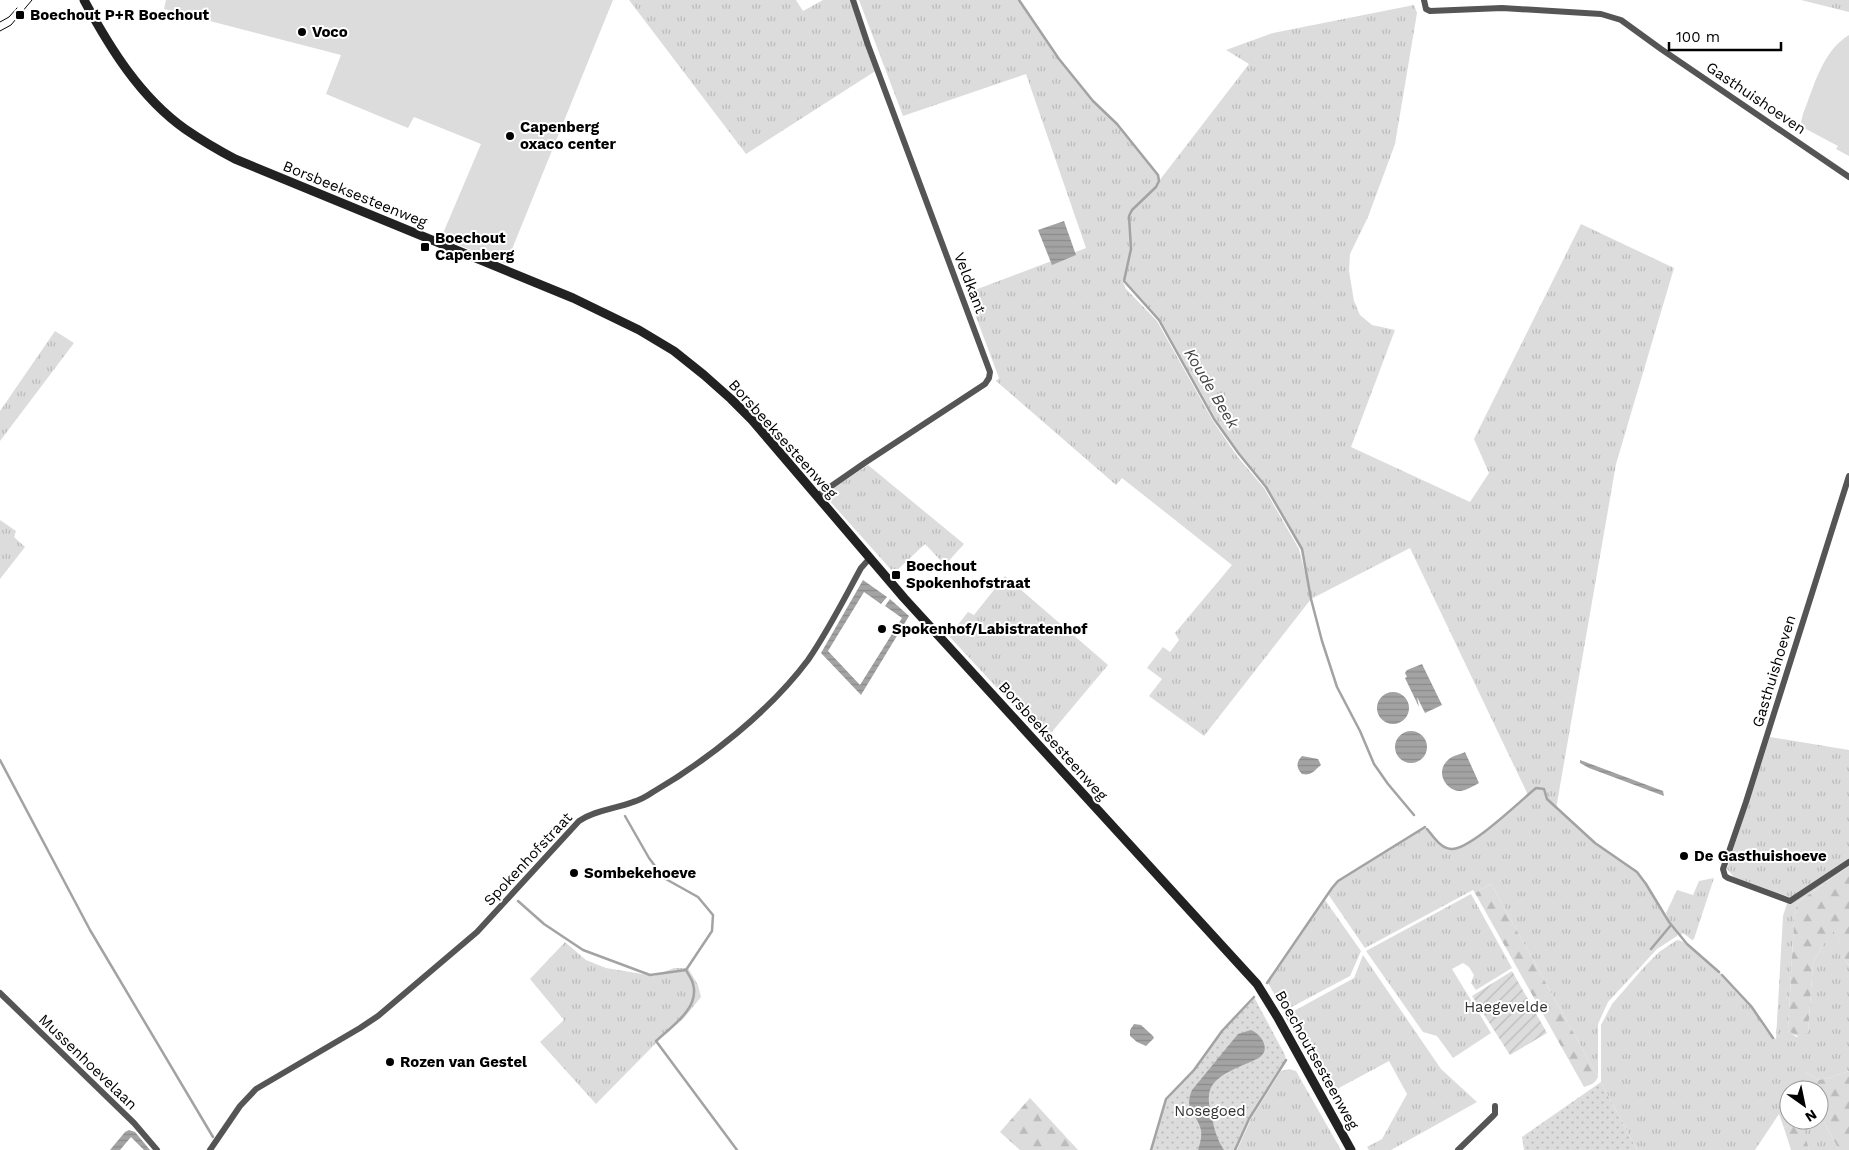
<svg xmlns="http://www.w3.org/2000/svg" width="1849" height="1150" font-family="'Work Sans',sans-serif">
<defs>
<pattern id="grass-tufts" width="24" height="20" patternUnits="userSpaceOnUse" patternTransform="scale(1.25)"><rect width="24" height="20" fill="#dcdcdc"/><path d="M3 7l-1-3M5 7V3M7 7l1-3M15 17l-1-3M17 17v-4M19 17l1-3" fill="none" stroke="#bbb"/></pattern>
<pattern id="forest-firs" width="22" height="20" patternUnits="userSpaceOnUse" patternTransform="scale(1.25)"><rect width="22" height="20" fill="#dcdcdc"/><path d="M5 1l3.5 6h-7zM16 11l3.5 6h-7z" fill="#bbb"/></pattern>
<pattern id="park-dots" width="8" height="8" patternUnits="userSpaceOnUse" patternTransform="scale(1.25)"><rect width="8" height="8" fill="#dcdcdc"/><path d="M2 2h.1M6 6h.1" fill="none" stroke="#bbb" stroke-width="1.8" stroke-linecap="round"/></pattern>
<pattern id="garden-furrows" width="10" height="10" patternUnits="userSpaceOnUse" patternTransform="scale(1.25)"><rect width="10" height="10" fill="#dcdcdc"/><path d="M-1 1l2-2M0 10L10 0M9 11l2-2" fill="none" stroke="#bbb"/></pattern>
<pattern id="water-rules" width="6" height="5" patternUnits="userSpaceOnUse" patternTransform="scale(1.25)"><rect width="6" height="5" fill="#a3a3a3"/><path d="M0 2.5h6" fill="none" stroke="#8b8b8b"/></pattern>
</defs>
<rect width="100%" height="100%" fill="#fff"/>
<path fill="url(#grass-tufts)" fill-rule="evenodd" d="M629,0H796L803,11L823,0H853L877,70L746,154Z
M859,0H1019L1059,59L1093,101L1117,124L1158,175L1159,181L1249,64L1226,50L1273,33L1414,5L1417,13L1395,144L1368,217L1350,254L1349,271L1354,301L1360,315L1372,325L1395,330L1351,447L1470,502L1489,473L1474,439L1581,224L1674,268L1616,464L1556,809L1595,843L1637,872L1646,884L1669,922L1678,933L1677,936L1657,949L1608,1002L1598,1024V1077L1491,884L1475,893L1473,890L1365,948L1328,894L1338,881L1425,827C1432,835 1438,845 1448,848C1467,853 1513,807 1528,795L1410,548L1311,599L1204,736L1149,696L1162,679L1147,668L1163,647L1170,652L1179,640L1175,633L1232,565L1122,478L1116,485L996,381L999,378L967,293L1086,248L1026,74L903,116ZM1122,280L1125,281L1159,320L1214,419L1239,454L1266,487L1302,549L1308,584L1299,549L1264,488L1237,456L1213,421L1157,321L1126,289Z
M1801,0H1849V12Z
M55,331L74,343L0,441V411Z
M868,465L964,544L945,565L925,544L894,573L827,498L828,492Z
M0,520L16,531L14,537L25,547L0,579Z
M1005,576L1108,665L1045,740L949,636L968,612L974,615Z
M1770,737L1849,750V866L1797,903L1794,921L1788,1030L1796,1037L1808,1032L1813,963L1823,945L1834,930L1841,945V955L1849,965V1071L1829,1078L1818,1080L1806,1072L1803,1083L1807,1090H1789V1120H1819V1112L1839,1150H1809L1806,1143L1793,1122L1784,1128L1779,1114L1755,1150H1637L1601,1082V1025L1612,1004L1645,966L1659,952L1677,940C1691,940 1740,992 1750,1005C1759,1016 1763,1032 1776,1039L1783,916L1789,897L1734,877L1727,869Z
M1714,878L1694,939L1692,940L1683,933L1681,935L1669,921L1666,913L1677,890L1693,895L1699,881Z
M1471,894L1512,968L1476,990L1471,983L1474,975L1469,967L1463,963L1452,969L1491,1033L1453,1058L1437,1036L1423,1032L1366,951Z
M1325,900L1361,951L1350,976L1284,1011L1268,983Z
M565,942L586,960L606,968L654,976L674,968H688L698,985L701,997L684,1018L655,1044L596,1104L540,1042L564,1020L530,979Z
M1363,955L1441,1069L1477,1102L1391,1150H1369L1367,1147L1382,1139L1407,1094L1389,1061L1337,1089L1294,1011L1354,978Z
M1289,1069L1296,1071L1341,1150H1237L1251,1119L1281,1071Z"/>
<path fill="url(#forest-firs)" d="M1849,866V965L1841,955V945L1834,931L1823,945L1813,963L1808,1032C1799,1038 1796,1037 1788,1030L1794,921L1797,903Z
M1491,884L1598,1077C1595,1084 1590,1085 1584,1087L1475,893Z
M1294,1011L1337,1089L1330,1094L1285,1016Z
M1849,1071V1150H1839L1819,1112V1090H1807L1803,1083L1804,1073L1806,1072L1818,1080L1829,1078Z
M1030,1098L1078,1150H1020L1000,1132Z
M1793,1122L1803,1128L1809,1150H1791L1784,1128Z"/>
<path fill="url(#park-dots)" d="M1254,997L1285,1055L1286,1060L1249,1119L1235,1150H1151L1166,1099L1194,1070L1222,1031Z
M1601,1082L1637,1150H1524L1522,1137Z"/>
<path fill="url(#garden-furrows)" d="M1512,971L1547,1033L1510,1055L1472,996Z"/>
<path fill="#dcdcdc" d="M166,0H613L506,264L441,238L481,144L414,117L408,128L326,94L341,55L164,9Z
M1849,35V156L1836,149L1838,146L1804,128L1801,122L1803,114C1814,87 1822,51 1849,35Z"/>
<path fill="url(#water-rules)" d="M1064,221L1076,255L1052,265L1038,230Z
M863,580L887,597L881,604L864,592L828,651L860,685L902,618L885,606L890,599L909,616L861,695L821,653Z
M1422,664L1442,705L1425,713L1417,697L1419,707L1405,678L1407,677L1405,673L1407,670Z
M1377 708a16 16 0 1 1 32 0a16 16 0 1 1-32 0Z
M1395 747a16 16 0 1 1 32 0a16 16 0 1 1-32 0Z
M1465,752L1479,783C1473,786 1467,790 1461,791C1445,791 1435,771 1448,760C1453,755 1460,755 1465,752Z
M1302,756L1318,759L1321,765C1314,771 1311,776 1302,774C1296,768 1296,762 1302,756Z
M1580,760L1663,791L1664,796L1589,768L1580,763Z
M1134,1024L1141,1025L1153,1036L1154,1038L1146,1046L1137,1042L1130,1036V1030Z
M1251,1030C1261,1034 1271,1049 1260,1057C1246,1066 1211,1073 1209,1095C1208,1101 1210,1108 1211,1114C1214,1127 1216,1138 1224,1150H1198C1200,1144 1202,1137 1201,1130C1197,1113 1183,1111 1192,1090L1238,1034Z
M129,1130L135,1132L150,1150H144L131,1137L120,1150H110L125,1132Z"/>
<g fill="none" stroke-linecap="round" stroke-linejoin="round">
<path stroke="#a3a3a3" stroke-width="2.5" d="M1019,0L1059,59L1093,101L1117,124L1158,175L1159,181L1156,187L1132,210L1129,216L1131,249L1124,281L1159,320L1214,419L1239,454L1266,487L1302,549L1311,599L1322,641L1337,687L1360,731L1374,764L1388,784L1414,815
M0,760L90,930L213,1137
M625,816L649,858L664,878L698,897L713,915L712,931L686,970
M1427,829C1433,836 1440,848 1451,849C1470,850 1520,801 1536,788L1544,789L1547,799L1595,843L1637,872L1646,884L1669,922L1687,944L1719,972
M518,901L544,924L583,950L650,975L686,970
M1651,949L1671,925
M686,970C688,974 692,979 693,984C700,1008 672,1026 656,1041L737,1150
M1722,975L1751,1006L1773,1038
M1267,983L1332,888L1338,881L1425,827
M1151,1150L1166,1099L1194,1070L1222,1031L1254,997
M1235,1150L1249,1119L1286,1060"/>
<path stroke="#555" stroke-width="6" d="M1424,0L1426,9L1430,11L1502,8L1601,14L1621,20L1661,49L1849,177
M1849,476L1746,802L1723,869L1725,876L1728,878L1790,901L1849,862
M817,496L866,462L985,384L989,378L990,372L868,45L853,0
M0,993L134,1123L157,1150
M210,1150L240,1106L256,1089L360,1028L378,1016L477,932L579,821C595,810 615,809 633,802C640,800 647,796 653,792C708,760 770,711 808,660C828,631 844,599 861,568L870,558
M1458,1150L1493,1116L1495,1114V1106"/>
<path stroke="#222" stroke-width="9" d="M84,0C110,48 140,97 185,129C201,140 218,150 235,159L573,298L639,330L674,351L704,375L731,399L752,420L904,598L1257,984L1278,1018L1351,1150"/>
<path stroke="#000" stroke-width="1" d="M0,22L9,17L17,8
M0,31L11,25L32,0"/>
</g>
<g fill="#000" stroke="#fff" stroke-width="2">
<rect x="15" y="10" width="10" height="10" rx="2.5"/>
<circle cx="302" cy="32" r="5"/>
<circle cx="510" cy="136" r="5"/>
<rect x="420" y="242" width="10" height="10" rx="2.5"/>
<rect x="891" y="570" width="10" height="10" rx="2.5"/>
<circle cx="882" cy="629" r="5"/>
<circle cx="1684" cy="856" r="5"/>
<circle cx="574" cy="873" r="5"/>
<circle cx="390" cy="1062" r="5"/>
</g>
<g text-anchor="middle" stroke-width="4" stroke-linejoin="round" paint-order="stroke">
<g font-size="15" font-weight="bold" fill="#000" stroke="#fff" text-anchor="start">
<text x="30" y="20">Boechout P+R Boechout</text>
<text x="312" y="37">Voco</text>
<text x="520" y="132">Capenberg<tspan x="520" dy="17">oxaco center</tspan></text>
<text x="435" y="243">Boechout<tspan x="435" dy="17">Capenberg</tspan></text>
<text x="906" y="571">Boechout<tspan x="906" dy="17">Spokenhofstraat</tspan></text>
<text x="892" y="634">Spokenhof/Labistratenhof</text>
<text x="1694" y="861">De Gasthuishoeve</text>
<text x="584" y="878">Sombekehoeve</text>
<text x="400" y="1067">Rozen van Gestel</text>
</g>
<g font-size="15" fill="#000" stroke="#fff">
<text transform="translate(1756 98) rotate(34)" y="5">Gasthuishoeven</text>
<text transform="translate(355 194) rotate(22)" y="5">Borsbeeksesteenweg</text>
<text transform="translate(970 283) rotate(69)" y="5">Veldkant</text>
<text transform="translate(783 439) rotate(48)" y="5">Borsbeeksesteenweg</text>
<text transform="translate(1774 671) rotate(-73)" y="5">Gasthuishoeven</text>
<text transform="translate(1053 741) rotate(48)" y="5">Borsbeeksesteenweg</text>
<text transform="translate(528 859) rotate(-47)" y="5">Spokenhofstraat</text>
<text transform="translate(1317 1060) rotate(61)" y="5">Boechoutsesteenweg</text>
<text transform="translate(88 1062) rotate(44)" y="5">Mussenhoevelaan</text>
</g>
<g font-size="15" fill="#333" stroke="#fff">
<text x="1506" y="1012">Haegevelde</text>
<text x="1210" y="1116">Nosegoed</text>
</g>
<g font-size="16" font-style="italic" fill="#444" stroke="#fff">
<text transform="translate(1212 388) rotate(59)" y="6">Koude Beek</text>
</g>
</g>
<g transform="translate(1804 1105) rotate(147)"><circle r="24" fill="#ffffff" stroke="#999999"/>
<path d="M0-4L9 19L0 12L-9 19Z" fill="#000000"/>
<text y="-8" font-size="14" font-weight="bold" text-anchor="middle" fill="#000000">N</text>
</g>
<path d="M1669 42v8h112v-8" fill="none" stroke="#000000" stroke-width="2.5"/>
<text x="1676" y="42" font-size="15" fill="#000000" stroke="#ffffff" stroke-width="4" paint-order="stroke">100 m</text>
</svg>
